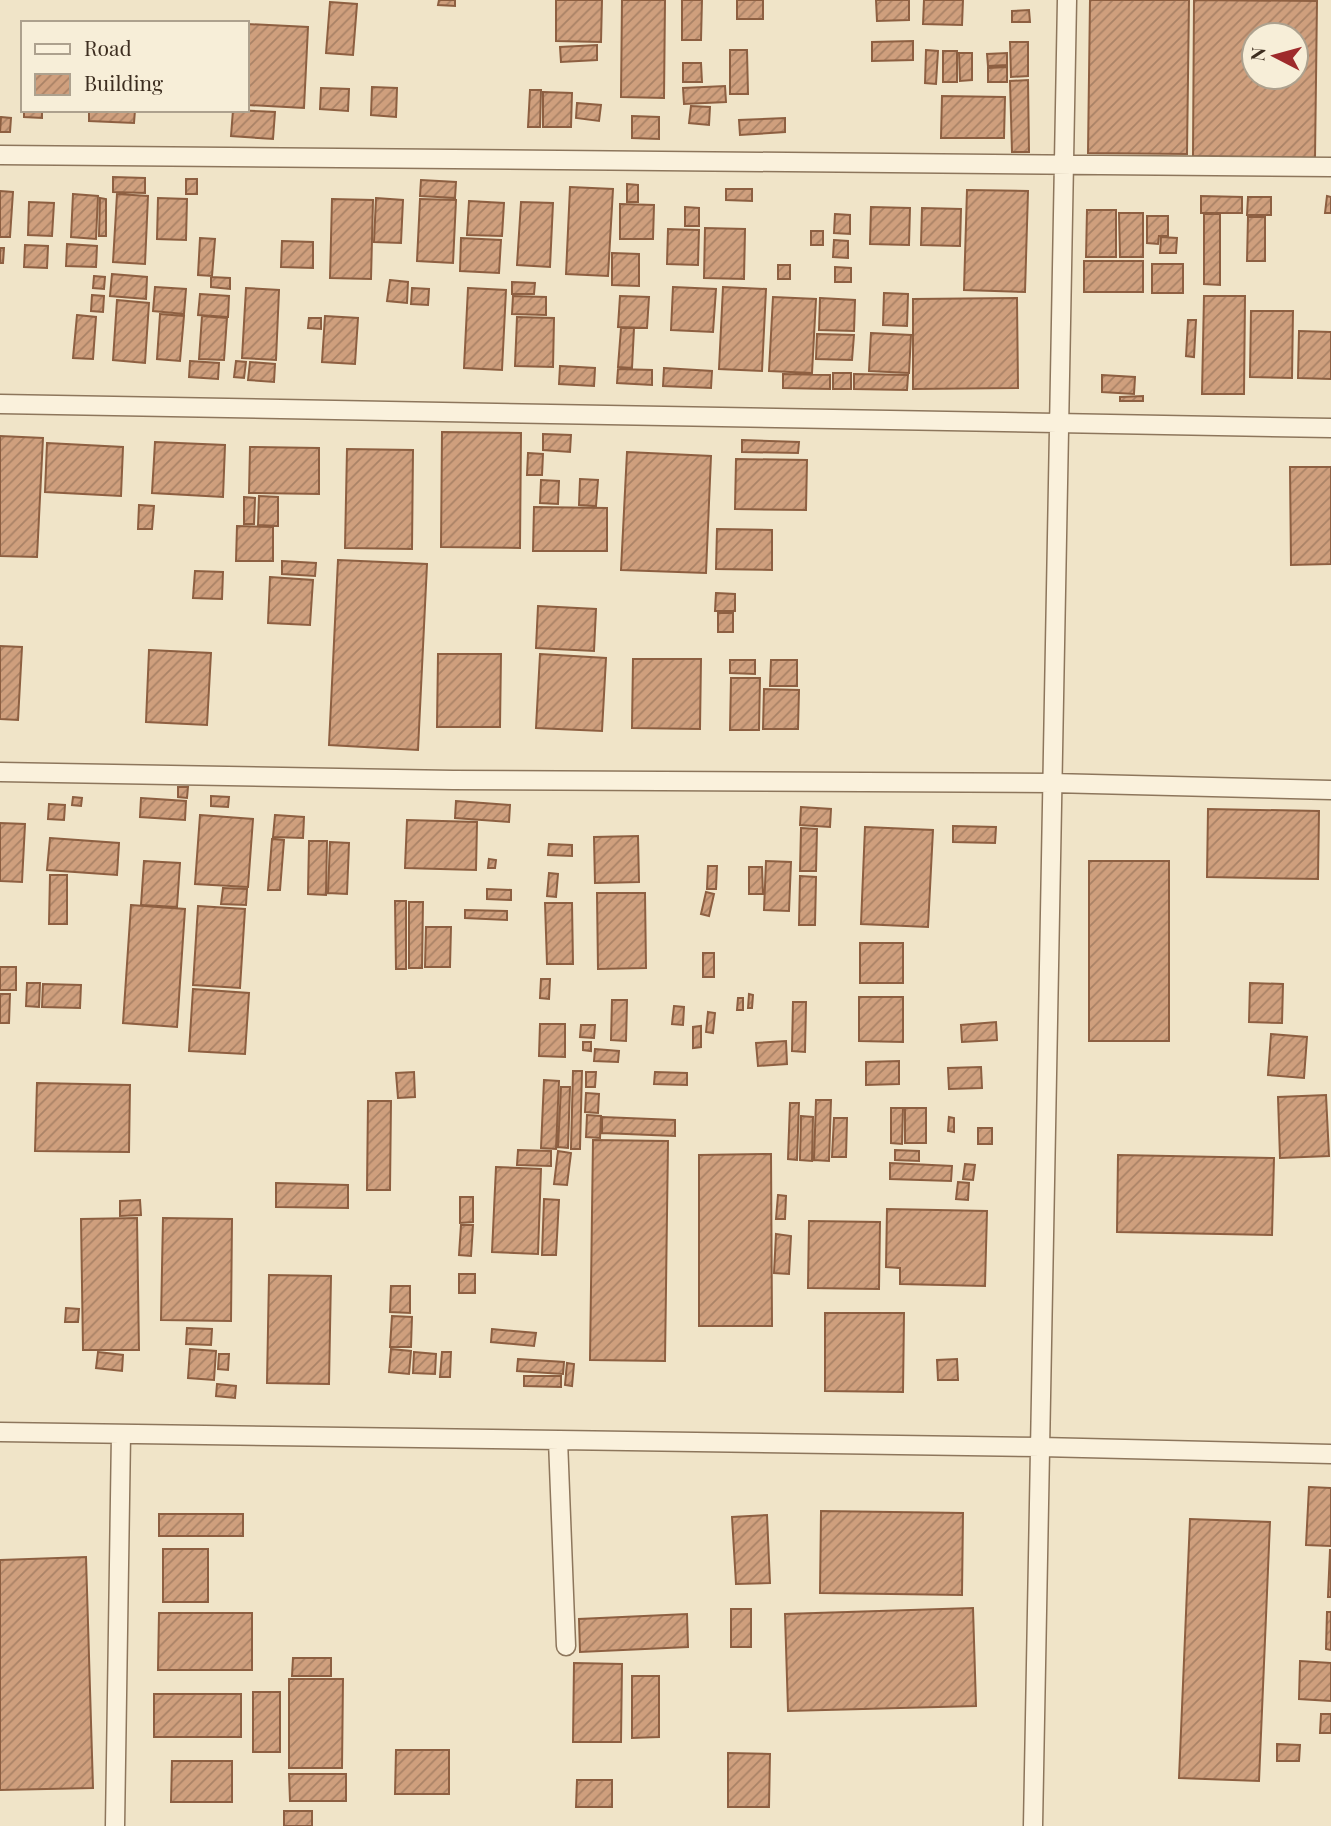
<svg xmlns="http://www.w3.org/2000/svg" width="1331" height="1826" font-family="'Playfair Display',serif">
<defs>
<pattern id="building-hatch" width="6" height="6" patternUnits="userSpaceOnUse" patternTransform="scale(1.75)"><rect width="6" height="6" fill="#cf9f7d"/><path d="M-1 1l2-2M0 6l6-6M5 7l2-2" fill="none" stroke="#a98266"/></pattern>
</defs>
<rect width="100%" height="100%" fill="#f0e4c8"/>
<path fill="url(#building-hatch)" stroke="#8d5f41" stroke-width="2" fill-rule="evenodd" d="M439,0H455V6L438,5Z
M556,0H602L601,42L556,41Z
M622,0H665L664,98L621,97Z
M682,0H702L701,40H682Z
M737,0H763V19H737Z
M876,0H909V20L877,21Z
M924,0H963L962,25L923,24Z
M1090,0H1189L1187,154L1088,153Z
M1194,0L1317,1L1315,158L1193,156ZM1254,35H1296V77H1254Z
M330,2L357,4L353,55L326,53Z
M1029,10L1030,22H1012V11Z
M247,24L308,27L304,108L247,105Z
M913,41V60L872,61V42Z
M1010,42H1028V76L1011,77Z
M597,45V60L561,62L560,47Z
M730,50H747L748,94H730Z
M926,50L938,51L936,84L925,83Z
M943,51H957V82H943Z
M959,53H972V80L960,81Z
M1007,53V65L988,66L987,54Z
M683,63H701L702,82H683Z
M1007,67V82H988V68Z
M1028,80L1029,152H1012L1010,81Z
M725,86L726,102L684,104L683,88Z
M372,87L397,88L396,117L371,115Z
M321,88L349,89L348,111L320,109Z
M530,90H541L540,127H528Z
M543,92L572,93L571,127H543Z
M942,96L1005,97L1004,138H941Z
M577,103L601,105L599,121L576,118Z
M691,106L710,107L709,125L689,123Z
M24,110H42V118L24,117Z
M89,110H135L134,123L89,121Z
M233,110L275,112L273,139L231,136Z
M632,116L659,117V139L632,138Z
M1,117L11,118L10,132H0Z
M785,118V132L740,135L739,120Z
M113,177L145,178V193L113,192Z
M186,179H197V194H186Z
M421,180L456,182L455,198L420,196Z
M627,184L638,185V202H627Z
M570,187L613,189L608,276L566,274Z
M726,189H752V201L726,200Z
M967,190L1028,191L1025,292L964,290Z
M0,191L13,192L10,237H0Z
M73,194L98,196L96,239L71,237Z
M117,194L148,196L145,264L113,262Z
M1201,196L1242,197V213H1201Z
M1327,196L1331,197V213H1325Z
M1248,197H1271V215H1247Z
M100,198L106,199V236H99Z
M158,198L187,199L186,240L157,239Z
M376,198L403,200L401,243L374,242Z
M332,199L373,200L371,279L330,278Z
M420,199L456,200L453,263L417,261Z
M469,201L504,203L502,236L467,235Z
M29,202L54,203L52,236L28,235Z
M521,202L553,203L550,267L517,265Z
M620,204L654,205L653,239H620Z
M685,207L699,208V226H685Z
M871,207L910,208L909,245L870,244Z
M922,208L961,209L960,246L921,245Z
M1087,210H1116V257H1086Z
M1119,213H1143V257H1120Z
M835,214L850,215V234L834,233Z
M1204,214H1220V285L1204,284Z
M1147,216H1168V236H1159L1158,244L1147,243Z
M1248,217H1265V261H1247Z
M705,228L745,229L744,279L704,278Z
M668,229L699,230L698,265L667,264Z
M811,231H823V245H811Z
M1161,237L1177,238L1176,253H1160Z
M200,238L215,239L212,276L198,275Z
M461,238L501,240L499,273L460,271Z
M834,240L848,241V258L833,257Z
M282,241L313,242V268L281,267Z
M67,244L97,246L96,267L66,266Z
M25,245L48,246L47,268L24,267Z
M0,248H4L3,263H0Z
M612,253L639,254V286L612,285Z
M1084,261H1143V292H1084Z
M1152,264H1183V293H1152Z
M778,265H790V279H778Z
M835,267L851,268V282H835Z
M112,274L147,277L146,299L110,296Z
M94,276L105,277L104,289L93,288Z
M211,277L230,278V289L211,287Z
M390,280L408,282L407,303L387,301Z
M512,282L535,283L534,294H512Z
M155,287L186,289L184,314L153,311Z
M673,287L716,289L713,332L671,330Z
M723,287L766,289L762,371L719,369Z
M246,288L279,290L276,360L242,358Z
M412,288L429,289L428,305L411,304Z
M468,288L506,290L502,370L464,368Z
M884,293L908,294L907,326L883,325Z
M200,294L229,296L228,317L198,315Z
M92,295L104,296L103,312L91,311Z
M513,296L546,297V315L512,314Z
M620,296L649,297L647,328L618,327Z
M1204,296H1245L1244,394H1202Z
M773,297L816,299L812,373L769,371Z
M820,298L855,300L854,331L819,330Z
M1017,298L1018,388L913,389V299Z
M117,300L149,303L145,363L113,360Z
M1251,311H1293L1292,378L1250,377Z
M160,314L184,316L180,361L157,359Z
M77,315L96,317L93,359L73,358Z
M202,316L227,318L224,360L199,359Z
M325,316L358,318L355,364L322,362Z
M517,317L554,318L553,367L515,366Z
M309,318H321V329L308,328Z
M1188,320H1196L1194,357L1186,356Z
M621,328H634L632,368L618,367Z
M1299,331L1331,332V379L1298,378Z
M871,333L911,335L909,373L869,371Z
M817,334L854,335L852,360L816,359Z
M190,361L219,363L218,379L189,377Z
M236,361L246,362L244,378L234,377Z
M250,362L275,364L274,382L248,380Z
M560,366L595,368L594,386L559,384Z
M664,368L712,371L711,388L663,386Z
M618,369L652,370V385L617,383Z
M833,373H851V389H833Z
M783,374L830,375V389L783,388Z
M854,374L908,375L907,390L854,389Z
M1102,375L1135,377L1134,394L1102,392Z
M1143,396V401H1120V397Z
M442,432L521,433L520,548L441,547Z
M543,434L571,435L570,452L543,450Z
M0,436L43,438L37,557L0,556Z
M742,440L799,442L798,453L742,452Z
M155,442L225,445L223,497L152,493Z
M47,443L123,447L121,496L45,492Z
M250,447L319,448V494L249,493Z
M347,449L413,450L412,549L345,548Z
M627,452L711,456L706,573L621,570Z
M528,453L543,454L542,475H527Z
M736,459L807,460L806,510L735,509Z
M1290,467H1331V564L1291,565Z
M580,479L598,480L596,506L579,505Z
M541,480L559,481L558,504L540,503Z
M259,496L278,497V526L258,525Z
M244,497L255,498L254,524H244Z
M139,505L154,506L152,529H138Z
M534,507L607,508V551H533Z
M237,526L273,527V561H236Z
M717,529L772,530V570L716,569Z
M338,560L427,564L418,750L329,745Z
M282,561L316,563L315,576L282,574Z
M195,571L223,572L222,599L193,598Z
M270,577L313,580L310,625L268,623Z
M716,593L735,594V611H715Z
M538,606L596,609L594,651L536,648Z
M718,613H733V632H718Z
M0,646L22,647L18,720L0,719Z
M149,650L211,653L207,725L146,722Z
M438,654H501L500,727H437Z
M540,654L606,658L602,731L536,728Z
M633,659H701L700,729L632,728Z
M730,660H755V674L730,673Z
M771,660H797V686H770Z
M731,678H760L759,730H730Z
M764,689L799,690L798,729H763Z
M178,787H188L187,798L178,797Z
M211,796L229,797L228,807L211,806Z
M73,797L82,798L81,806L72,805Z
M141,798L186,801L185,820L140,817Z
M456,801L510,805L509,822L455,818Z
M49,804L65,805L64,820L48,819Z
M801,807L831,809L830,827L800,825Z
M1208,809L1319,811L1318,879L1207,877Z
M200,815L253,819L248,887L195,884Z
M275,815L304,817L303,838L273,837Z
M407,820L477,822L476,870L405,868Z
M0,823L25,824L22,882L0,881Z
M953,826L996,827L995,843L953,842Z
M865,827L933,830L928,927L861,924Z
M801,828L817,829L816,871H800Z
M638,836L639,882L595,883L594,837Z
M50,838L119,843L117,875L47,870Z
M272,839L284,840L280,890H268Z
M309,841H327L326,895L308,894Z
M330,842L349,843L347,894L328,893Z
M549,844L572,845V856L548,855Z
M489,859L496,860L495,868H488Z
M144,861L180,863L177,907L141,905Z
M766,861L791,862L789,911L764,910Z
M1089,861H1169V1041H1089Z
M708,866H717L716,889H707Z
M749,867H762L763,894H749Z
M549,873L558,874L556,897L547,896Z
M50,875H67V924H49Z
M800,876L816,877L815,925H799Z
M223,888L247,889L246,905L221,904Z
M487,889L511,890V900L487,899Z
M706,892L714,894L709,916L701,914Z
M597,893H645L646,968L598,969Z
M395,901H406V969H396Z
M409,902H423L422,968H409Z
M545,903H572L573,964H547Z
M131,905L185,909L177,1027L123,1023Z
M198,906L245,909L240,988L193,985Z
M465,910L507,911V920L465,918Z
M426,927H451L450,967H425Z
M860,943H903V983H860Z
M703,953H714V977H703Z
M0,967H16V990H0Z
M541,979H550L549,999L540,998Z
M27,983H40L39,1007L26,1006Z
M1250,983L1283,984L1282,1023L1249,1022Z
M43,984L81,985L80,1008L42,1007Z
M193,989L249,993L245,1054L189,1051Z
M0,994H10L9,1023H0Z
M749,994L753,995L752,1008H748Z
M859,997H903V1042L859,1041Z
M738,998H743V1010H737Z
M612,1000H627L626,1041L611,1040Z
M793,1002H806L805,1052L792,1051Z
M674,1006L684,1007L683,1025L672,1024Z
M708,1012L715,1013L713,1033L706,1032Z
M996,1022L997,1040L962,1042L961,1025Z
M540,1024H565V1057L539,1056Z
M581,1025H595L594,1038L580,1037Z
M701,1026V1047L693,1048V1027Z
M1271,1034L1307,1037L1304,1078L1268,1075Z
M786,1041L787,1064L758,1066L756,1043Z
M583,1042H591V1051L583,1050Z
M595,1049L619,1051L618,1062L594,1061Z
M899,1061V1084L866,1085V1062Z
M981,1067L982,1088L949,1089L948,1068Z
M573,1071H582L580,1149H571Z
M414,1072L415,1097L398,1098L396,1073Z
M586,1072H596L595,1087H586Z
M655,1072L687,1073V1085L654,1084Z
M544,1080L559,1081L556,1149L541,1148Z
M37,1083L130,1085L129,1152L35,1151Z
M561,1087H570L568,1148L558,1147Z
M586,1093L599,1094L598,1113L585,1112Z
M1326,1095L1329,1156L1280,1158L1278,1097Z
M816,1100H831L829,1161L814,1160Z
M368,1101H391L390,1190H367Z
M790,1103H799L797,1160L788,1159Z
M891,1108H903L902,1144L891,1143Z
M905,1108H926V1143H905Z
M587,1115L601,1116L600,1138L586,1137Z
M801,1116L813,1117L812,1161L800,1160Z
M602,1117L675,1120V1136L602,1133Z
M949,1117L954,1118V1132L948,1131Z
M834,1118H847L846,1157H832Z
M978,1128H992V1144H978Z
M593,1140L668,1141L665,1361L590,1360Z
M518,1150L551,1151V1166L517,1165Z
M895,1150L919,1151V1161L895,1160Z
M558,1151L571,1153L567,1185L554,1184Z
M771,1154L772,1326H699V1155Z
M1118,1155L1274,1158L1272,1235L1117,1232Z
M890,1163L952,1166L951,1181L890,1179Z
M965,1164L975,1165L973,1180L963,1179Z
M496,1167L541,1169L538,1254L492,1252Z
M958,1182L969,1183L968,1200L956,1199Z
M276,1183L348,1185V1208L276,1207Z
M778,1195L786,1196L785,1219H776Z
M460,1197H473V1222L460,1223Z
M544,1199L559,1200L556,1255H542Z
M140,1200L141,1215L120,1216V1201Z
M887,1209L987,1211L985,1286L900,1284V1268L886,1267Z
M137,1218L139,1350H83L81,1219Z
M163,1218L232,1219L231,1321L161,1320Z
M809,1221L880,1222L879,1289L808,1288Z
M461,1225H473L471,1256L459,1255Z
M776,1234L791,1236L789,1274L774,1273Z
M459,1274H475V1293H459Z
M269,1275L331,1276L329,1384L267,1383Z
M391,1286H410V1313L390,1312Z
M66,1308L79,1309L78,1322H65Z
M825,1313H904L903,1392L825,1391Z
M392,1316L412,1317L411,1347H390Z
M187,1328L212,1329L211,1345L186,1344Z
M492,1329L536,1333L534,1346L491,1342Z
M190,1349L216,1351L214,1380L188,1378Z
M391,1349L411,1351L409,1374L389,1372Z
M98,1352L123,1355L122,1371L96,1368Z
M414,1352L436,1354L435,1374L413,1373Z
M442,1352H451L450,1377H440Z
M219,1354H229L228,1370L218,1369Z
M518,1359L564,1362L563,1374L517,1371Z
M957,1359L958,1380H938L937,1360Z
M567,1363L574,1364L572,1386L565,1385Z
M524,1376H561V1387L524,1386Z
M217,1384L236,1386L235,1398L216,1396Z
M1309,1487L1331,1488V1546L1306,1545Z
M821,1511L963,1513L962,1595L820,1593Z
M159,1514H243V1536H159Z
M767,1515L770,1583L736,1584L732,1517Z
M1190,1519L1270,1522L1259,1781L1179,1778Z
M163,1549H208V1602H163Z
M1330,1550H1331V1597H1328Z
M86,1557L93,1788L0,1790V1560Z
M973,1608L976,1706L788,1711L785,1614Z
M731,1609H751V1647H731Z
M1327,1612H1331V1650L1326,1649Z
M159,1613H252V1670H158Z
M687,1614L688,1647L580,1652L579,1619Z
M293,1658H331V1676H292Z
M1300,1661L1331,1663V1701L1299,1699Z
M574,1663L622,1664L621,1742H573Z
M632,1676H659V1737L632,1738Z
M289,1679H343L342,1768H289Z
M253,1692H280V1752H253Z
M154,1694H241V1737H154Z
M1321,1714H1331V1733H1320Z
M1277,1744L1300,1745L1299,1761H1277Z
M396,1750H449V1794H395Z
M728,1753L770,1754L769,1807H728Z
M172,1761H232V1802H171Z
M289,1774H346V1801H290Z
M577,1780H612V1807H576Z
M284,1811H312V1826H284Z"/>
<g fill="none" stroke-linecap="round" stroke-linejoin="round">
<defs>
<path id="street" d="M0,155L1331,167
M0,404L1331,428
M0,772L453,780L1052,783L1331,790
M0,1432L1041,1447L1331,1454
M558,1440L566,1646
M115,1826L121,1434
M1033,1826L1067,0"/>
</defs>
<use href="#street" stroke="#8d765c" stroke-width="21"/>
<use href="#street" stroke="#faf1dc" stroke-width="18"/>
</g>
<rect x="21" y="21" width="228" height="91" fill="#f7eed8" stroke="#ada18e" stroke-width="2"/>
<rect x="35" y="44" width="35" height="10" fill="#faf1dc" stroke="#ada18e" stroke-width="2"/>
<text x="84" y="56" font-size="21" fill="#3d2e20">Road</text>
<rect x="35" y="74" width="35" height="21" fill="url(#building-hatch)" stroke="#ada18e" stroke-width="2"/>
<text x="84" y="91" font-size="21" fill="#3d2e20">Building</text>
<g transform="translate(1275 56) rotate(276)"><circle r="33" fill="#f7eed8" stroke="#ada18e" stroke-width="2"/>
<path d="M0-5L12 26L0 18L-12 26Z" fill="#9e2a2b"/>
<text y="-10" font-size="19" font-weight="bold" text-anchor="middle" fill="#3d2e20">N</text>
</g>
</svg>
